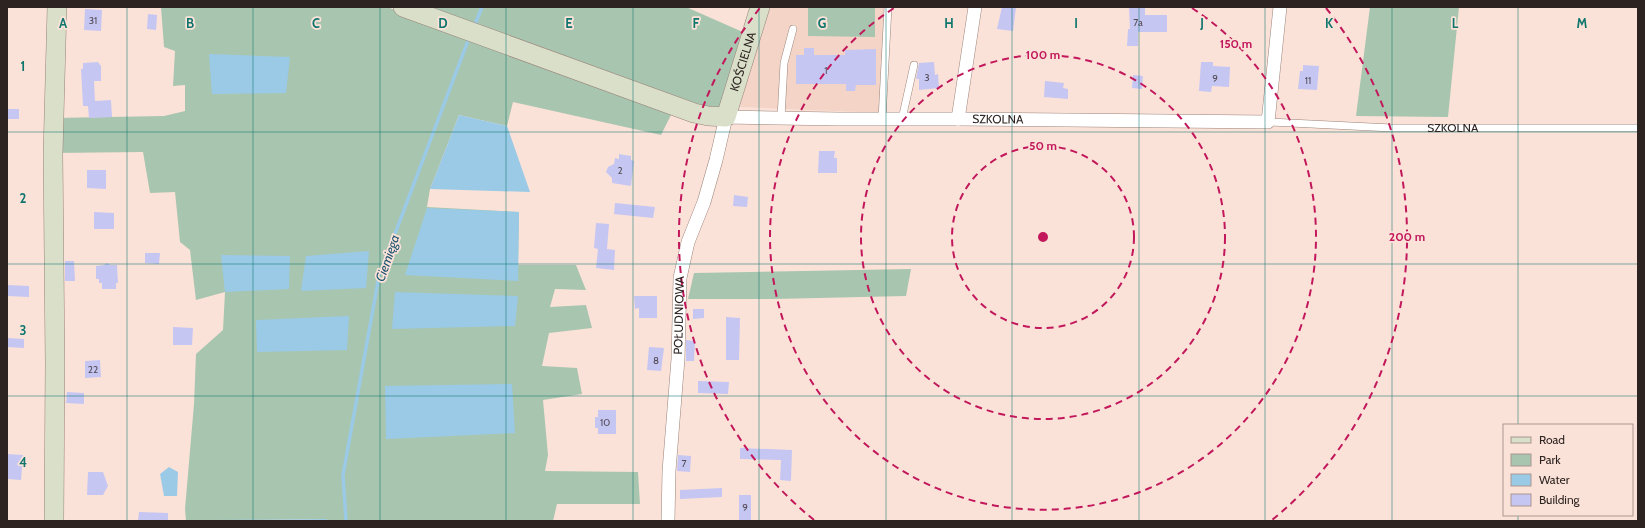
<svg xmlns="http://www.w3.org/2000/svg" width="1645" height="528" font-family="Cabin,sans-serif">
<rect width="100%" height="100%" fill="#fbe2d8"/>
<path fill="#f4d4c7" d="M766,7H887L882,113L740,107Z"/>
<path fill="#a8c5af" d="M161,7H387L673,111L661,135L513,102L507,126L459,115L430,189L427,207L519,212L518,265H576L586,290L555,289L550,307L586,305L592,328L549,333L542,366L577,368L582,394L543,400L548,455L545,471L638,472L640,504H557L553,521H328L326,519L186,521L185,509L194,404L196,354L223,330L225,292L196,300L190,250L180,242L175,192L150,193L143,152L53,153V118L164,116L185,111V85L173,86L175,51L164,47Z
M422,7H686L745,33L725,102L717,111L473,24Z
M808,7H875V37L808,36Z
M1370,7H1459L1448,117L1356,116Z
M911,269L906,296L774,299H688L694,273Z"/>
<path fill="#9bcae6" d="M209,54L290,57L286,93L212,94Z
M459,115L507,126L530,192L430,189Z
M427,208L519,212L518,281L405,275Z
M369,251L366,288L301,291L306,256Z
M221,255L290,256L289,289L225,292Z
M395,292L518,296L515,326L392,329Z
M349,316L347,350L257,352L256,320Z
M512,384L515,433L386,439L385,386Z
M169,467L178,472L177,496H164L160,474Z
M326,519L328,521H212L213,520Z"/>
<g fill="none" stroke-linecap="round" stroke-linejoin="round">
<path stroke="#9bcae6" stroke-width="3.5" d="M474,27L482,7
M346,521L343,475L379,276L469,38"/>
</g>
<path fill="#c6c6f3" d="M1002,7H1016L1013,31L997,29Z
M1129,7H1145V15H1167V32H1138V46H1127L1128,29H1130Z
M85,9L102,10L101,31L84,30Z
M148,14L157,15L156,30L147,29Z
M804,48H814V55H845V50L876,49V85H856L855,91H846V84H796V55H804Z
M98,62L101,66V81H94L95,101L111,100L112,117L89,118L88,106H83L81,69H83V63Z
M934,62L935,75L938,74L939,88L919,90V79H916L919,63Z
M1201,62H1213V66L1230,67L1229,87L1212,86L1211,92L1199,91Z
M1303,65L1319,66L1317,90L1298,89L1300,71H1303Z
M1133,75L1143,76L1142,89L1132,88Z
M1045,81L1064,83L1063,88L1068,89V99L1044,97Z
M7,109H19V119H7Z
M819,151H835L834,158H837V173H818Z
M619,154L631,156V160L634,161L631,186L612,183V178L606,172L608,167L614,164L615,158L619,159Z
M87,170H106V189L87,188Z
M734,195L748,197L747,207L733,206Z
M615,203L655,207L653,218L614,214Z
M94,212L114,213V229H94Z
M596,223L609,224L607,249L615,250L614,270L596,268L598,249L594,248Z
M145,253H160L159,264L145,263Z
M65,261H74L75,281H65Z
M107,263L110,265H117L118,283H116V289H102V283H99V279H96V266L104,265Z
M7,285L29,286V297L7,296Z
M634,296H657V318H639V308L635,309Z
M693,309H704V318L693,319Z
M726,317L740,318L739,360H726Z
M173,327L193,328L192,345H173Z
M7,338L24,339V348L7,347Z
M686,340L695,341L694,361H686Z
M649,347L664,348L661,371L647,370Z
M100,360L101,377L85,378V361Z
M698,381L729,382L728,394L698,393Z
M67,392L84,393V404L66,403Z
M598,410H616V434H598V428H595V417H598Z
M740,448L792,450L791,481L780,480L781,460L740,459Z
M7,454L23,455L21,480L7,479Z
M678,455L691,456L690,472L677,471Z
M88,472H103L108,486L103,495H87Z
M722,488V497L680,499V490Z
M739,495H751V520H739Z
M139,512L168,513V521H138Z"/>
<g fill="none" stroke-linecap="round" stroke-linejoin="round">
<defs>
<g id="lane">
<path d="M781,118L784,63L793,29"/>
<path d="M882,119L888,7"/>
<path d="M902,119L914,65"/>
<path id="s1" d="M1268,122L1392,128H1638"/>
</g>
<g id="street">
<path d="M958,119L975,7"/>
<path id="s2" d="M668,521L669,471L678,359L680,278L688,242L704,202L716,160L726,117L839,119H958L1268,122L1280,7"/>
</g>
<g id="secondary">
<path id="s3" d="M403,7L694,113L708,116L726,117L760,7"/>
<path d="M54,521L55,363L53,153L57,7"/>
</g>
</defs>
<use href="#lane" stroke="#9a837a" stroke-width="8"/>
<use href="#street" stroke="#9a837a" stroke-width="14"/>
<use href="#secondary" stroke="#9a837a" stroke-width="20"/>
<use href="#lane" stroke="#fff" stroke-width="7"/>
<use href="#street" stroke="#fff" stroke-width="13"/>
<use href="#secondary" stroke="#d9dfc9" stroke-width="19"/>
</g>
<path fill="none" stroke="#0f766e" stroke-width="1" stroke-opacity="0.55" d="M127,7V521M253,7V521M380,7V521M506,7V521M633,7V521M759,7V521M886,7V521M1012,7V521M1139,7V521M1265,7V521M1392,7V521M1518,7V425M7,132H1638M7,264H1638M7,396H1638M1518,515V521"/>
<g fill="none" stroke="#c2185b" stroke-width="2" stroke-dasharray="7 5">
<circle cx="1043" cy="237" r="91"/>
<circle cx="1043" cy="237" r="182"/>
<path d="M1192 8A273 273 0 1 1 894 8"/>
<path d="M814 520A364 364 0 0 1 760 8M1326 8A364 364 0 0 1 1272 520"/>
</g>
<g text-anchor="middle" stroke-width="3.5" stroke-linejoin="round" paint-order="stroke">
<g font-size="10" fill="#534c56">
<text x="93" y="24">31</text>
<text x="1138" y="26">7a</text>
<text x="826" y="74">1</text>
<text x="927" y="81">3</text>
<text x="1215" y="82">9</text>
<text x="1308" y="84">11</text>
<text x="620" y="174">2</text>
<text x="656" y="364">8</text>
<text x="93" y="373">22</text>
<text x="605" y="426">10</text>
<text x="684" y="467">7</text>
<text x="745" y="511">9</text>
</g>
<g font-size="12" fill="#2d2421" stroke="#fbe2d8">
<text dy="4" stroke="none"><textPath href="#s3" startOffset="400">KOŚCIELNA</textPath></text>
<text dy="4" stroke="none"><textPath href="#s2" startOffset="683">SZKOLNA</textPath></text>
<text dy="4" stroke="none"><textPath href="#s1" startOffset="185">SZKOLNA</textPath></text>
<text dy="4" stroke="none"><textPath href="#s2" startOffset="206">POŁUDNIOWA</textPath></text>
</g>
<g font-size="13" font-style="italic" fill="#19526f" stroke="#fbe2d8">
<text transform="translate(387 258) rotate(-71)" y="5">Ciemięga</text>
</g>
</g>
<g font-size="13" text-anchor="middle" font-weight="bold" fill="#0f766e" stroke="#fbe2d8" stroke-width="3.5" stroke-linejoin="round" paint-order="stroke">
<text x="63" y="28">A</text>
<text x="190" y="28">B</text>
<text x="316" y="28">C</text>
<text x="443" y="28">D</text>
<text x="569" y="28">E</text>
<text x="696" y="28">F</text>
<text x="822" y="28">G</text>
<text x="949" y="28">H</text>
<text x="1076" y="28">I</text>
<text x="1202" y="28">J</text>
<text x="1329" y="28">K</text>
<text x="1455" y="28">L</text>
<text x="1582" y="28">M</text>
<text x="23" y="71">1</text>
<text x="23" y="203">2</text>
<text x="23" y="335">3</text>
<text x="23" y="467">4</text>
</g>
<circle cx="1043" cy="237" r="6" fill="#c2185b" stroke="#fbe2d8" stroke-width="2"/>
<g font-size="12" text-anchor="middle" font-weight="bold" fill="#c2185b" stroke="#fbe2d8" stroke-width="3.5" stroke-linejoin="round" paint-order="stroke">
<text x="1236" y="48">150 m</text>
<text x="1043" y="59">100 m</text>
<text x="1043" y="150">50 m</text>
<text x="1407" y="241">200 m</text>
</g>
<rect width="1645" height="528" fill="none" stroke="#2d2421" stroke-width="16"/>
<rect x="1503" y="424" width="130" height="92" fill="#fbe2d8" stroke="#a9968f"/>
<rect x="1511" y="437" width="20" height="6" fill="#d9dfc9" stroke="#a9968f"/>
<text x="1539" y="444" font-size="12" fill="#2d2421">Road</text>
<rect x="1511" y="454" width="20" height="12" fill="#a8c5af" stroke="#a9968f"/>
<text x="1539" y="464" font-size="12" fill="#2d2421">Park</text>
<rect x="1511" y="474" width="20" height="12" fill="#9bcae6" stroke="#a9968f"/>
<text x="1539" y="484" font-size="12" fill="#2d2421">Water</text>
<rect x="1511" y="494" width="20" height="12" fill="#c6c6f3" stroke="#a9968f"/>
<text x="1539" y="504" font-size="12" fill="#2d2421">Building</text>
</svg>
